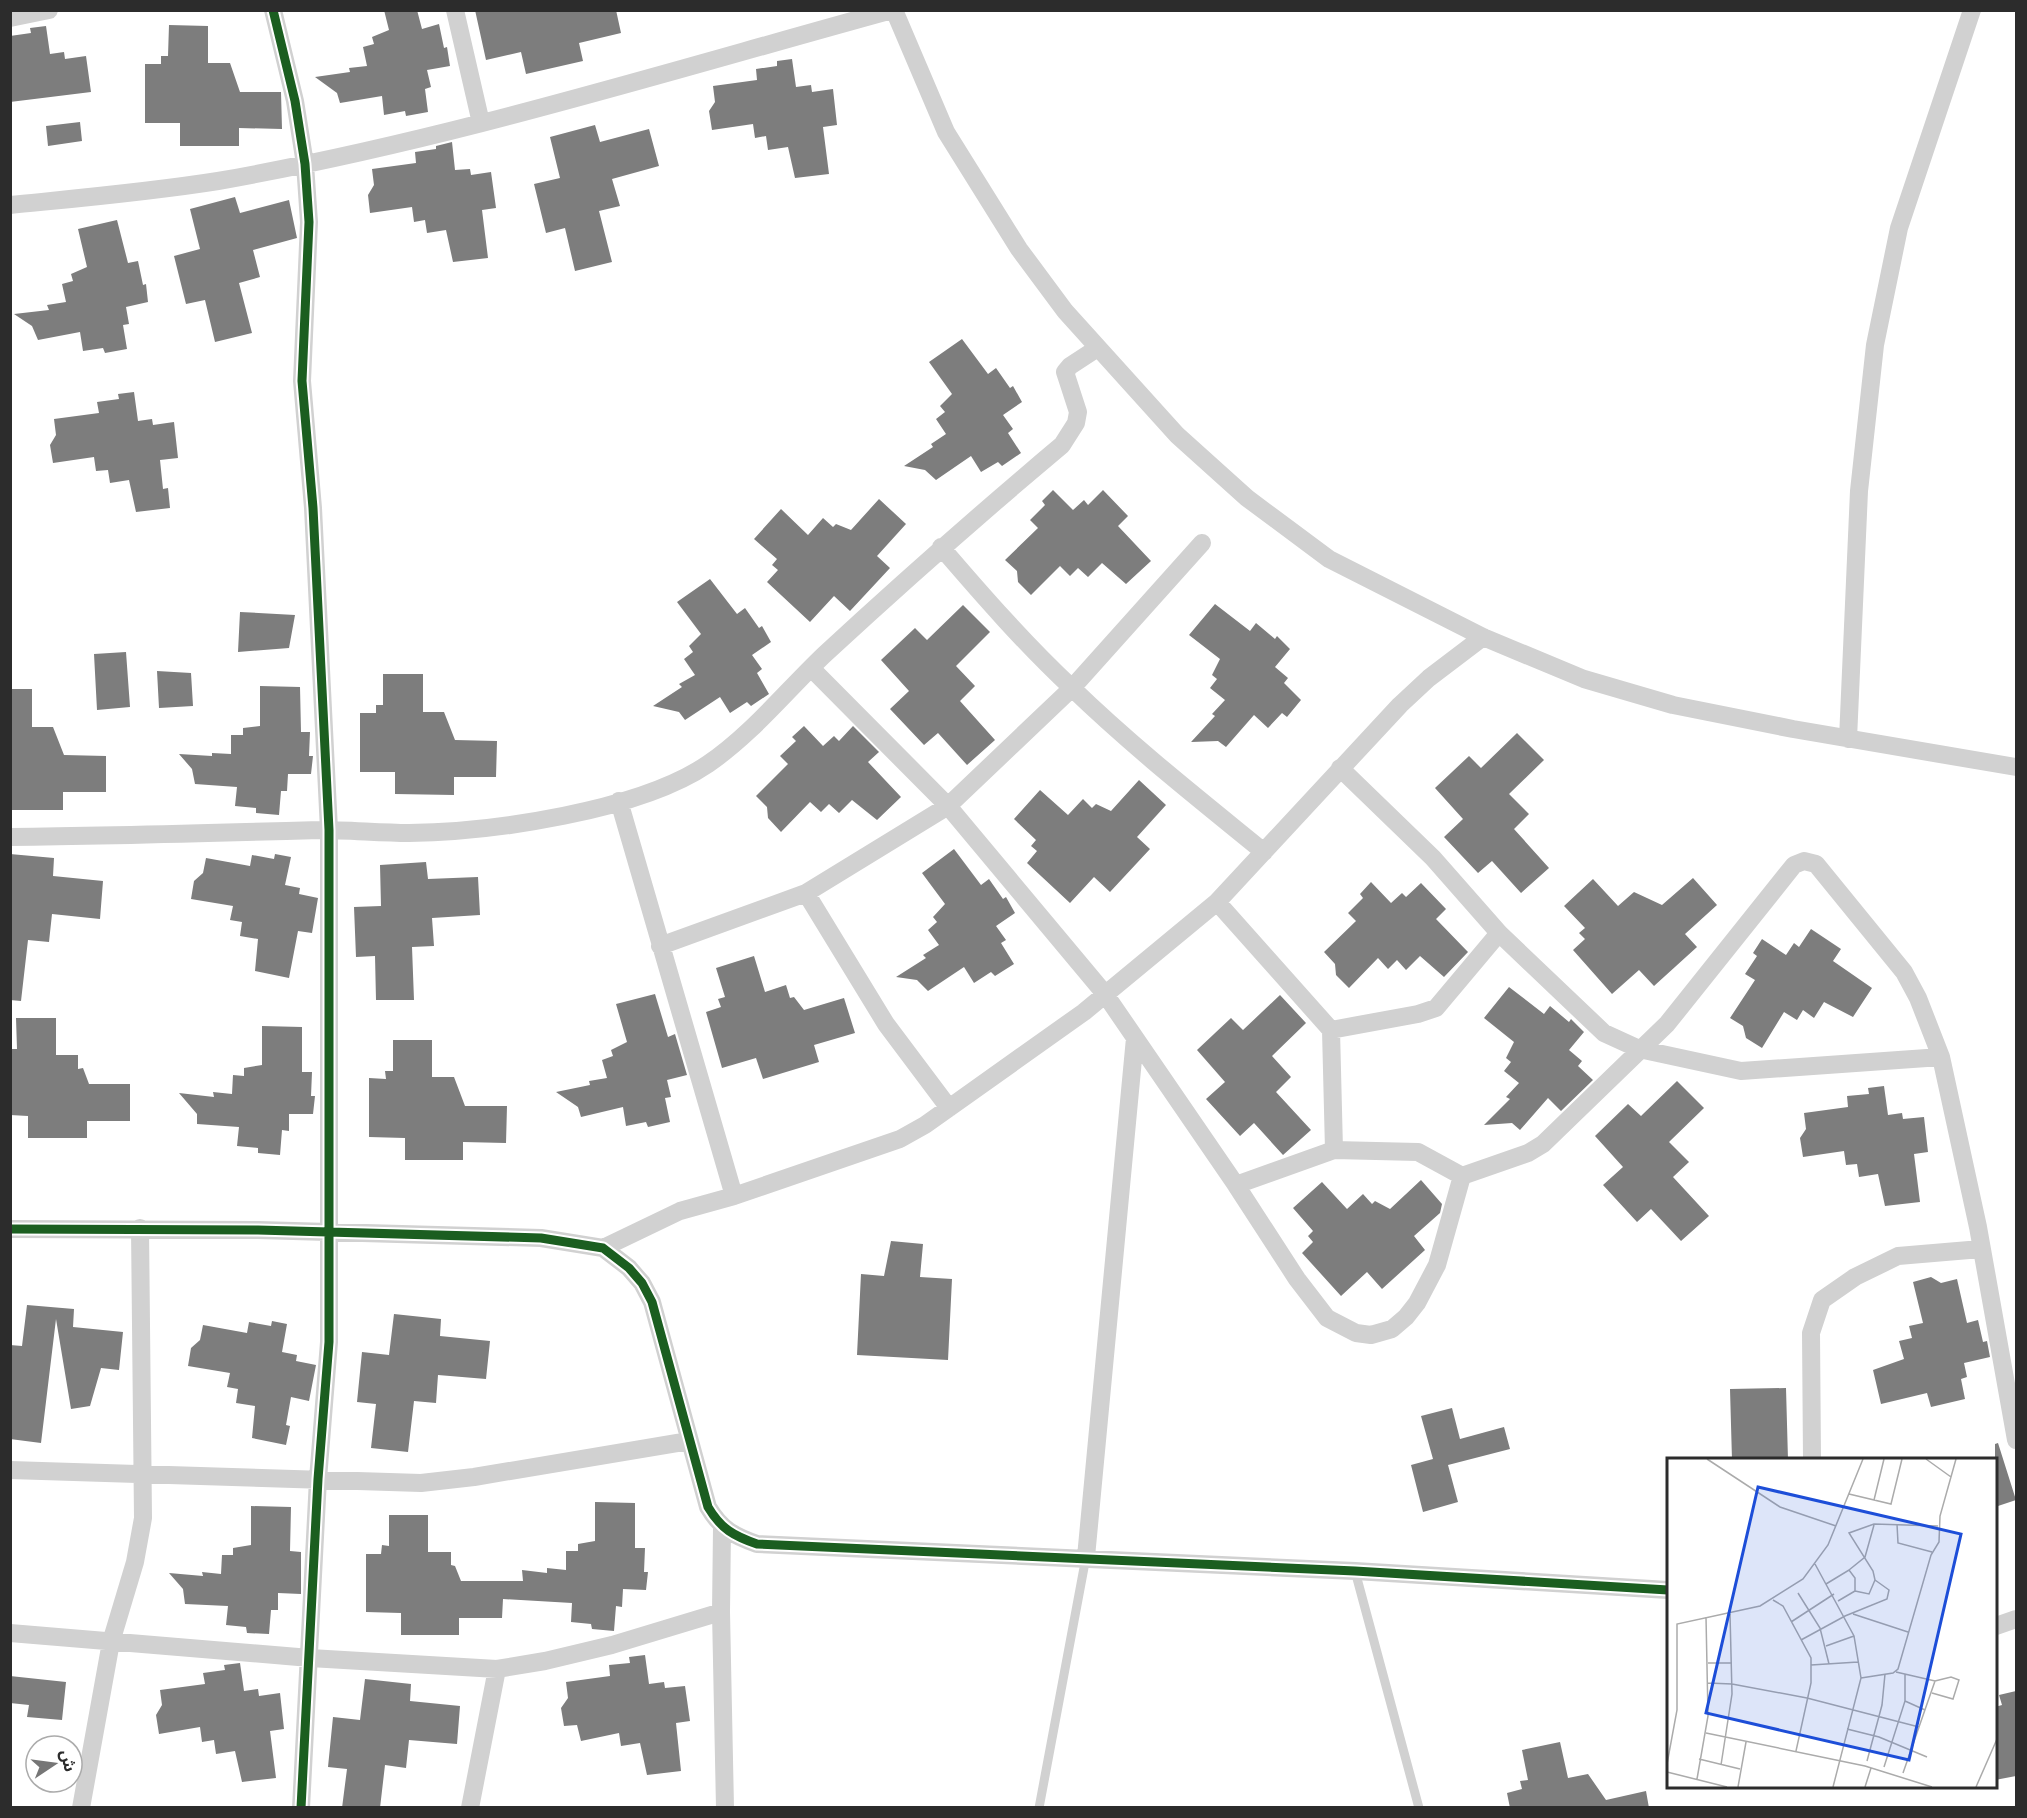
<svg xmlns="http://www.w3.org/2000/svg" width="2027" height="1818" font-family="'Roboto Condensed','Noto Sans Arabic',sans-serif">
<rect width="100%" height="100%" fill="#fff"/>
<path fill="#7d7d7d" d="M384,10H417L422,29L439,24L444,48L447,47L450,66L427,70L431,87L425,89L428,112L406,116L405,111L384,115L382,96L340,103L337,93L315,77L350,72L349,68L367,66L363,47L374,44L372,37L389,30Z
M475,10H616L621,33L579,43L583,61L526,74L521,52L486,60Z
M169,25L208,26V63H230L240,92H281L282,129L239,128V146H180V123H145V64H161V56H168Z
M46,26L50,54L64,52L65,59L86,56L91,92L10,102V36L31,33L30,28Z
M792,59L796,87L811,85L812,92L833,89L837,125L823,127L829,174L795,178L788,147L768,150L766,136L755,138L753,124L712,130L709,111L715,102L713,86L757,80L756,69L777,66V61Z
M80,122L82,141L48,146L46,126Z
M595,125L600,142L649,129L659,166L612,179L620,206L599,211L612,262L575,271L565,228L546,233L534,184L560,178L550,137Z
M452,142L455,170L470,169L471,175L491,172L496,208L482,210L488,258L453,262L446,230L427,233L425,220L414,222L412,207L370,213L368,195L374,185L372,169L416,163L415,152L436,149V146Z
M235,197L240,213L289,200L297,238L253,250L260,277L239,283L252,333L215,342L205,300L186,304L174,256L200,249L190,209Z
M117,220L128,263L138,261L143,285L146,284L148,302L126,307L129,324L123,325L127,349L105,353L103,348L83,351L80,332L38,340L32,326L14,314L49,310L47,305L66,302L62,284L73,281L71,274L87,267L78,229Z
M962,339L988,374L996,368L1010,388L1013,386L1022,402L1003,415L1013,429L1008,433L1021,453L1002,466L998,462L981,472L971,456L936,480L925,470L904,466L933,447L931,444L946,434L936,419L945,412L940,406L952,394L929,362Z
M134,392L138,421L152,419L153,425L174,422L178,458L160,460L163,489L168,488L170,508L136,512L129,480L110,483L108,470L96,471L94,457L53,463L50,445L56,435L54,419L99,413L97,402L119,399L118,394Z
M1053,490L1073,510L1084,500L1088,505L1103,490L1128,516L1118,526L1151,561L1126,584L1102,563L1088,577L1078,568L1070,576L1060,566L1031,595L1018,582L1017,571L1005,560L1038,528L1030,520L1045,505L1042,501Z
M879,499L906,524L877,556L890,568L850,611L834,596L810,622L767,582L778,570L772,565L777,559L754,539L781,509L808,535L823,518L833,527L836,524L851,530Z
M710,579L737,614L745,608L759,628L762,626L771,642L752,655L762,669L757,673L769,694L751,706L747,702L730,713L720,697L685,720L679,712L653,706L682,687L679,684L695,675L684,659L693,652L689,646L701,634L677,602Z
M1215,604L1250,631L1256,623L1275,639L1277,636L1290,649L1275,667L1288,678L1284,683L1301,700L1287,717L1282,713L1268,728L1254,715L1226,747L1218,741L1191,742L1215,716L1212,714L1225,700L1210,688L1217,679L1212,675L1220,659L1189,635Z
M963,605L990,632L956,666L975,686L960,701L995,740L967,765L938,733L924,745L890,709L909,691L881,660L915,628L927,640Z
M240,612L295,615L289,648L238,652Z
M126,652L130,707L97,710L94,654Z
M157,671L191,673L193,706L159,708Z
M383,674H423V712H444L455,740L497,741L496,777H454V795L395,794V772H360V713H376V705H383Z
M260,686L300,687L301,732H310L309,756H313L311,774H288L287,791H281L279,815L256,813V808L235,806L237,787L195,784L192,769L179,754L212,756V753L231,754V735H243V728L260,726Z
M10,689H32V727H53L64,755L106,756V792H63V810H10Z
M804,726L823,746L834,736L839,741L853,726L879,752L868,762L901,797L877,820L852,800L839,813L829,804L821,812L810,802L781,832L768,818L767,807L756,796L788,764L780,756L796,741L792,737Z
M1517,733L1544,760L1509,794L1529,814L1514,829L1549,868L1521,893L1492,861L1478,873L1444,837L1463,819L1435,788L1469,756L1481,768Z
M1139,780L1166,805L1137,837L1150,849L1110,892L1094,877L1070,903L1027,863L1037,851L1031,846L1036,840L1014,819L1040,790L1068,815L1083,799L1092,808L1096,804L1111,811Z
M954,849L981,885L989,879L1003,899L1006,897L1015,913L996,926L1006,940L1001,943L1014,964L995,976L991,972L974,983L964,967L928,991L917,980L896,977L926,958L923,955L939,945L928,930L937,922L933,917L945,904L922,873Z
M10,854L54,858L53,876L103,881L100,919L52,914L49,942L28,940L21,1001L10,1000Z
M275,854L291,857L285,885L300,888L299,894L318,898L312,933L298,931L289,978L255,971L258,939L240,936L242,922L230,920L233,906L191,899L194,881L203,873L206,858L250,866L252,855L274,859Z
M426,862L428,879L478,877L480,915L432,918L434,946L412,947L414,1000H376L375,956L356,957L354,907L381,906L380,865Z
M1693,878L1717,905L1685,934L1697,947L1654,986L1639,970L1612,994L1573,950L1585,939L1579,933L1585,928L1564,906L1593,879L1618,906L1634,892L1662,905Z
M1371,882L1391,903L1402,893L1406,897L1421,883L1446,909L1436,919L1468,952L1444,977L1420,956L1406,970L1397,960L1388,969L1378,958L1349,988L1336,975L1335,964L1324,952L1356,921L1348,913L1363,898L1360,894Z
M1811,929L1841,949L1833,961L1872,988L1853,1017L1824,1002L1814,1018L1803,1010L1797,1020L1784,1012L1762,1048L1746,1038L1743,1026L1730,1018L1755,980L1745,974L1757,956L1753,953L1762,939L1786,955L1794,943L1799,947Z
M754,956L765,992L786,985L790,998L794,997L804,1010L844,998L855,1033L814,1045L819,1062L763,1079L756,1058L722,1068L706,1012L721,1007L718,999L725,997L716,968Z
M1509,987L1544,1014L1550,1006L1569,1022L1571,1019L1584,1032L1569,1050L1582,1061L1578,1066L1593,1080L1561,1111L1548,1098L1520,1130L1512,1123L1484,1125L1510,1099L1506,1097L1519,1083L1504,1071L1511,1062L1506,1058L1514,1042L1484,1018Z
M655,994L668,1037L675,1034L687,1075L667,1080L671,1097L665,1098L670,1122L648,1127L646,1122L626,1126L623,1107L581,1117L578,1107L556,1092L590,1085L589,1081L607,1078L602,1060L613,1056L611,1050L627,1042L616,1004Z
M1280,995L1306,1023L1272,1056L1291,1077L1276,1092L1311,1130L1283,1155L1254,1123L1240,1136L1206,1099L1225,1082L1197,1050L1231,1018L1243,1030Z
M16,1018H56V1055H78V1069L83,1068L89,1084H130V1121H87V1138H28V1116L10,1115V1049H17Z
M262,1026L302,1027V1072H312L311,1096H315L313,1114H289V1131L282,1130L280,1155L258,1153V1148L237,1146L239,1127L197,1124V1114L179,1093L214,1097L213,1092L232,1094L233,1075L244,1076V1068L262,1065Z
M393,1040H432V1077H454L465,1106H507L506,1143L463,1142V1160H405V1138L369,1137V1078L386,1079L385,1071H393Z
M1677,1081L1704,1108L1669,1142L1689,1162L1673,1177L1709,1216L1681,1241L1651,1209L1637,1222L1603,1185L1623,1167L1595,1136L1628,1104L1641,1116Z
M1884,1086L1888,1115L1902,1113L1903,1119L1924,1117L1928,1152L1914,1154L1920,1202L1885,1206L1878,1174L1859,1177L1857,1164L1846,1165L1844,1151L1803,1157L1800,1138L1806,1129L1804,1113L1848,1107L1847,1096L1869,1094L1868,1088Z
M1421,1180L1442,1204L1440,1213L1414,1236L1425,1250L1382,1289L1367,1272L1341,1296L1302,1253L1313,1242L1308,1236L1313,1231L1293,1208L1322,1182L1347,1209L1363,1194L1372,1204L1375,1201L1390,1209Z
M891,1241L923,1244L920,1277L952,1279L948,1360L857,1355L861,1274L884,1276Z
M1931,1277L1941,1283L1957,1279L1967,1323L1978,1320L1983,1342L1987,1341L1990,1357L1964,1363L1967,1377L1961,1379L1965,1399L1931,1407L1927,1393L1881,1404L1873,1370L1904,1359L1899,1341L1912,1338L1909,1326L1923,1323L1913,1282Z
M27,1305L74,1309L73,1327L123,1332L119,1370L101,1368L90,1406L71,1409L56,1319L41,1443L10,1439V1345L22,1346Z
M394,1314L441,1319L440,1336L490,1341L486,1379L438,1375L436,1403L414,1401L408,1452L371,1448L376,1404L357,1402L362,1352L389,1355Z
M272,1321L287,1324L282,1352L297,1355L296,1361L316,1365L309,1401L291,1397L286,1425L290,1426L286,1445L252,1438L255,1406L236,1403L238,1389L227,1387L230,1373L188,1366L191,1348L200,1340L203,1325L247,1333L249,1322L271,1326Z
M1786,1388L1788,1460H1732L1730,1389Z
M1452,1408L1460,1439L1504,1427L1510,1449L1448,1465L1458,1502L1423,1512L1411,1465L1433,1459L1421,1416Z
M1998,1443L2016,1500L1995,1507V1444Z
M595,1502L635,1503V1548H645L644,1572H648L646,1590L623,1589L622,1607L616,1606L614,1631L592,1629L591,1624L571,1622L572,1603L503,1599L502,1618H459V1635H401V1613L366,1612V1554H381L382,1545L389,1546V1515H428V1552H451V1565L455,1566L461,1581H523L522,1570L547,1573V1568L566,1570V1551H578V1544L595,1541Z
M251,1506L291,1507L290,1551L301,1552V1594L278,1593V1610H271L269,1634L247,1633L246,1627L226,1625L228,1606L185,1604L183,1589L169,1573L203,1576L202,1572L221,1574L222,1555H233V1548L251,1545Z
M645,1655L649,1684L664,1682L665,1688L685,1686L690,1721L676,1723L681,1771L647,1775L640,1743L621,1746L619,1733L581,1741L577,1725L564,1726L561,1708L568,1698L566,1682L610,1676L609,1665L630,1663L629,1657Z
M240,1663L244,1691L258,1689L259,1696L280,1693L284,1729L270,1731L276,1778L242,1782L235,1751L216,1754L214,1740L202,1742L200,1727L159,1734L156,1715L162,1705L160,1690L205,1684L203,1673L225,1670L224,1665Z
M10,1676L66,1682L62,1720L27,1717L29,1705L10,1703Z
M365,1679L411,1684L410,1701L460,1706L457,1744L409,1740L406,1768L385,1765L380,1808H342L347,1769L328,1767L333,1717L360,1720Z
M2016,1691V1776L1995,1780V1707L2002,1705L1999,1695Z
M1560,1742L1568,1778L1588,1774L1606,1800L1646,1791L1649,1808H1510L1507,1793L1522,1789L1520,1781L1528,1780L1522,1750Z"/>
<g fill="none" stroke-linecap="round" stroke-linejoin="round">
<path stroke="#d1d1d1" stroke-width="9" d="M1355,1571L1419,1808
M1039,1808L1086,1557"/>
<path stroke="#d1d1d1" stroke-width="18" d="M273,10L295,101L305,164L309,222L302,381L313,508L329,830V1342L318,1479L301,1808
M455,10L481,123
M894,10L946,132L1019,249L1065,311L1177,435L1247,498L1329,559L1483,637L1584,679L1673,705L1793,729L2016,767
M10,18L49,10
M10,205C80,198 149,192 218,181C446,141 669,71 892,10
M941,547C983,596 1025,644 1072,688C1133,747 1199,799 1264,852
M811,668L948,806L1105,994L1236,1185L1297,1279L1327,1318L1356,1333L1371,1335L1392,1329L1406,1317L1417,1303L1437,1265L1462,1176
M1848,739L1859,491L1875,345L1899,228L1972,10
M619,801L734,1196
M10,837C114,836 217,833 320,830C350,830 380,833 409,833C492,832 639,811 708,764C752,734 787,690 825,654C903,582 981,513 1062,445L1076,423L1078,412L1065,372L1070,366L1096,349
M806,893L886,1024L949,1108
M1217,902L1331,1030L1418,1014L1436,1008L1499,933L1433,858L1340,768
M1499,933L1604,1033L1639,1049L1741,1071L1941,1057
M660,946L806,893L948,806L1072,688L1202,543
M1331,1030L1334,1150L1418,1152L1462,1176L1528,1153L1543,1144L1667,1024L1794,865L1804,861L1816,864L1904,972L1918,998L1941,1057L1978,1227L2016,1440
M1236,1185L1334,1150
M10,1229L258,1230L541,1238L603,1248L629,1268L642,1283L652,1302L708,1507C721,1529 734,1536 757,1544L1355,1571L1668,1590
M603,1248L680,1211L734,1196L900,1139L925,1125L1084,1012L1217,902L1400,705L1429,678L1483,637
M1812,1460L1811,1333L1822,1300L1855,1277L1898,1256L1981,1249
M10,1470L421,1483L474,1477L689,1441
M722,1528L721,1612L725,1808
M1086,1557L1135,1038
M1996,1626L2016,1619
M10,1633L310,1658L497,1669L545,1661L612,1645L721,1612
M81,1808L111,1642L135,1562L143,1518L140,1228
M470,1808L497,1669"/>
<defs>
<path id="cycleway" d="M273,10L295,101L305,164L309,222L302,381L313,508L329,830V1342L318,1479L301,1808
M10,1229L258,1230L541,1238L603,1248L629,1268L642,1283L652,1302L708,1507C721,1529 734,1536 757,1544L1355,1571L1668,1590"/>
</defs>
<use href="#cycleway" stroke="#fff" stroke-width="13"/>
<use href="#cycleway" stroke="#1b5e20" stroke-width="9"/>
</g>
<g transform="translate(1667 1458)">
<rect width="330" height="330" fill="#fff"/>
<path fill="none" stroke="#ababab" stroke-width="1.5" d="M40,1L113,49L169,68M259,1L284,19M182,36L224,46L235,1M207,42L217,1M230,66L231,85L265,94M148,106L187,178L194,220L166,329M182,112L198,99L207,67M159,126L182,112L188,120V133L171,143M188,133L202,136L208,122L206,113L182,75L207,66L271,68M131,135L153,170L162,206M106,142L116,148L144,200V225L129,293M186,156L241,174M124,164L167,136M134,182L178,158L220,141L222,132L208,122M159,188L187,178M41,205H65M144,207L191,204M229,214L268,223L284,219L292,222L286,241L265,235M194,220L226,215L231,211L264,97L272,84L273,58L289,1M41,225L65,226L140,240L252,269M238,243L258,252M180,271L212,279L260,299M39,275L198,308L265,329M32,301L73,311M200,303L215,247L218,216M0,306L10,252V166L93,148L136,121L161,87L196,1M54,307L65,236L63,156M217,309L238,243V216M0,314L60,329M236,315L268,223M30,321L41,258L39,159M71,329L79,284M198,329L204,310M309,329L330,281"/>
<path fill="#1d4ed8" fill-opacity="0.15" stroke="#1d4ed8" stroke-width="3" d="M91,29L294,76L242,302L39,255Z"/>
<rect width="330" height="330" fill="none" stroke="#2c2c2c" stroke-width="3"/>
</g>
<rect width="2027" height="1818" fill="none" stroke="#2c2c2c" stroke-width="24"/>
<g transform="translate(54 1764) rotate(77)"><circle r="28" fill="#ffffff" stroke="#ababab" stroke-width="1.5"/>
<path d="M0-4.5L10 22L0 15L-10 22Z" fill="#767676"/>
<text y="-9" font-size="16" font-weight="bold" text-anchor="middle" fill="#2c2c2c">ش</text>
</g>
</svg>
